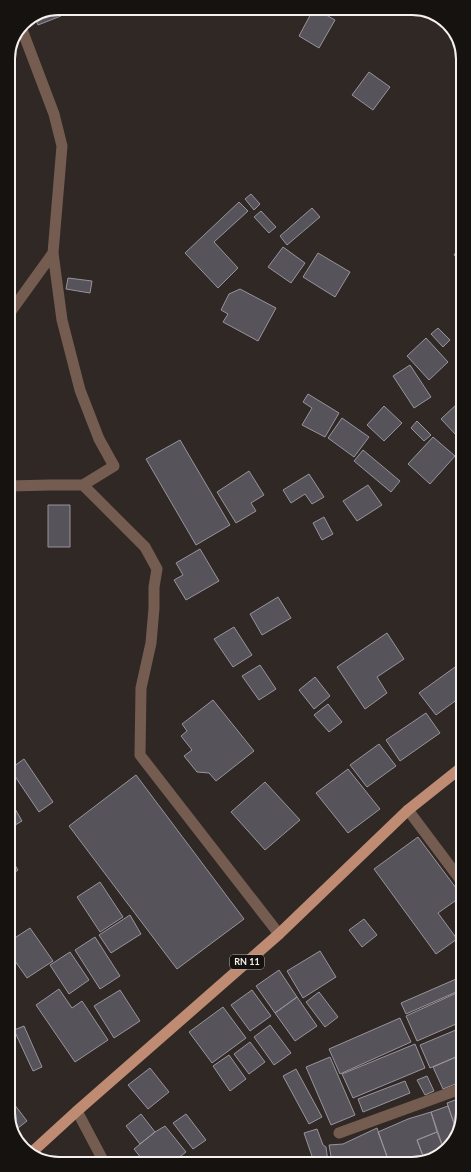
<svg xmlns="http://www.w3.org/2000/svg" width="471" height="1172" font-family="Lato,sans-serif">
<rect width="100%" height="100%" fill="#302824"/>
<path fill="#57535b" stroke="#98939d" d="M58,8L61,16L38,25L35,18Z
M314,8L335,20L319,48L299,36Z
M369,72L390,87L373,110L352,95Z
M251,194L260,204L254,210L245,199Z
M239,202L248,211L214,242L238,268L218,288L185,253Z
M312,208L320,217L287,245L280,236Z
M261,211L276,227L269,233L254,217Z
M461,245V259L454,255Z
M283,247L305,263L291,283L268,267Z
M318,253L350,272L335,297L303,277Z
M68,278L92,281L90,293L66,289Z
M240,289L276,308L258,341L223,322L228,314L221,310L229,294Z
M438,328L450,340L443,347L431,334Z
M426,338L448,362L429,380L407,356Z
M410,365L431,397L414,408L393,376Z
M461,368V377L457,372Z
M308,394L339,413L325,437L302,425L312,408L303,402Z
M458,403L461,407V432L457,436L441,419Z
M384,406L402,423L384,441L367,425Z
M342,418L369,437L354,457L328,438Z
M417,421L431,435L424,441L411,428Z
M433,437L455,456L430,484L408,464Z
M180,440L230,525L196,545L146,459Z
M363,450L400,481L391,492L354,461Z
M249,471L264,495L251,503L256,511L236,523L217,492Z
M309,474L324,497L312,504L305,494L291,503L283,490Z
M368,485L382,505L357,521L343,501Z
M48,505H70V547H48Z
M324,517L333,534L322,540L313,523Z
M200,549L219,581L186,600L174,580L183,575L176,563Z
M462,566V578L456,570Z
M278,597L291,618L262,635L250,614Z
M234,627L252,655L233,667L214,639Z
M387,633L404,659L377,677L387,693L365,709L337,667Z
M462,662V696L436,715L419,693Z
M260,665L276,689L259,700L242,676Z
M315,677L330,696L314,709L299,690Z
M213,700L254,751L216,781L209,773L197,772L184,756L192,750L181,736L187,731L182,724Z
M328,704L342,722L329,732L314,715Z
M426,713L440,733L400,761L386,740Z
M379,744L396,766L367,787L350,765Z
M24,759L53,802L39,812L10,769Z
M348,769L380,809L348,833L316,793Z
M136,775L244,919L177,969L69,826Z
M265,782L300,820L265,850L231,812Z
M10,800L22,821L10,828Z
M418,837L462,896L438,913L457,939L436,954L374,869Z
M11,859L18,870L10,876V860Z
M100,882L123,917L100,932L77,897Z
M130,915L141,934L111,953L99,935Z
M364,919L377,935L362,947L349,930Z
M30,928L53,961L27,978L10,954V941Z
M95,937L120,976L100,989L75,950Z
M463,939V948L458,942Z
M320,951L336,977L303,998L287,971Z
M70,952L89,980L69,994L50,965Z
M279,970L297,997L275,1013L256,986Z
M463,976V989L406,1014L401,1003Z
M59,989L72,1008L82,1001L108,1040L75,1062L36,1005Z
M120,990L140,1021L114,1038L94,1006Z
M252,990L271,1016L250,1031L231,1005Z
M463,990V1021L417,1041L406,1016Z
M319,992L338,1017L325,1027L306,1002Z
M297,997L317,1026L295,1041L275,1013Z
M223,1007L246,1038L212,1063L189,1032Z
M400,1018L411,1042L340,1074L329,1049Z
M270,1025L291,1053L274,1065L254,1037Z
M24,1026L42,1067L33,1071L14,1030Z
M463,1027V1054L430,1068L420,1045Z
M250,1042L265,1062L249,1074L234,1054Z
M415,1044L425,1068L353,1098L342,1074Z
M463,1054V1081L443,1089L433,1067Z
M229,1055L246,1079L230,1091L213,1066Z
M330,1057L355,1115L331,1125L306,1067Z
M150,1068L169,1092L148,1109L128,1085Z
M296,1069L322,1117L309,1124L283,1076Z
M427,1076L434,1091L425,1095L417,1080Z
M405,1081L410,1093L363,1112L358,1099Z
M463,1097V1113L457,1132L447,1103Z
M11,1100L27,1121L13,1132L11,1129Z
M448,1106L457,1132L453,1144L444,1150L431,1112Z
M431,1112L437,1132L417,1140L424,1159L418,1161L389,1162L378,1132L408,1119Z
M141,1114L155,1132L140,1144L126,1126Z
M186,1114L206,1140L193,1149L173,1123Z
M165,1126L186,1152L172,1163H145L134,1149L155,1132Z
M377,1128L389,1162H332L329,1145L343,1144Z
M317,1129L323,1145L326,1147L328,1162H314L304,1133Z
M437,1132L444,1150L428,1161H425L417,1140Z
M183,1158L187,1163H177Z"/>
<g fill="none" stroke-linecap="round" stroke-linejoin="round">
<path stroke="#755c50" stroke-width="11" d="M9,314L53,253L62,146L54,114L21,27
M83,485L145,547L157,569L154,587V608L151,643L141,688L140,755L279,934
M9,486L49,485H83L114,466L99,439L80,390L62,320L53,253
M408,810L462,882
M77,1111L105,1164
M339,1133L463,1088"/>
<path stroke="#bf8c73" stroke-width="11" d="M30,1154L77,1111L279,934L408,810L462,767"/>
</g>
<g text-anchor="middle" stroke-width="4" stroke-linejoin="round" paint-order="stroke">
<rect fill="#151210" stroke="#b2aeab" stroke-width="1" x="230" y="955" width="34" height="14" rx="3"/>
<g font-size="9" font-weight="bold" fill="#f6f1ee">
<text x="247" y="965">RN 11</text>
</g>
</g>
<path d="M0 0H471V1172H0ZM59 15H412A44 44 0 0 1 456 59V1113A44 44 0 0 1 412 1157H59A44 44 0 0 1 15 1113V59A44 44 0 0 1 59 15Z" fill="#151210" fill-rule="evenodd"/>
<path fill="none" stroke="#f6f1ee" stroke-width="2" d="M59 15H412A44 44 0 0 1 456 59V1113A44 44 0 0 1 412 1157H59A44 44 0 0 1 15 1113V59A44 44 0 0 1 59 15Z"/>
</svg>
